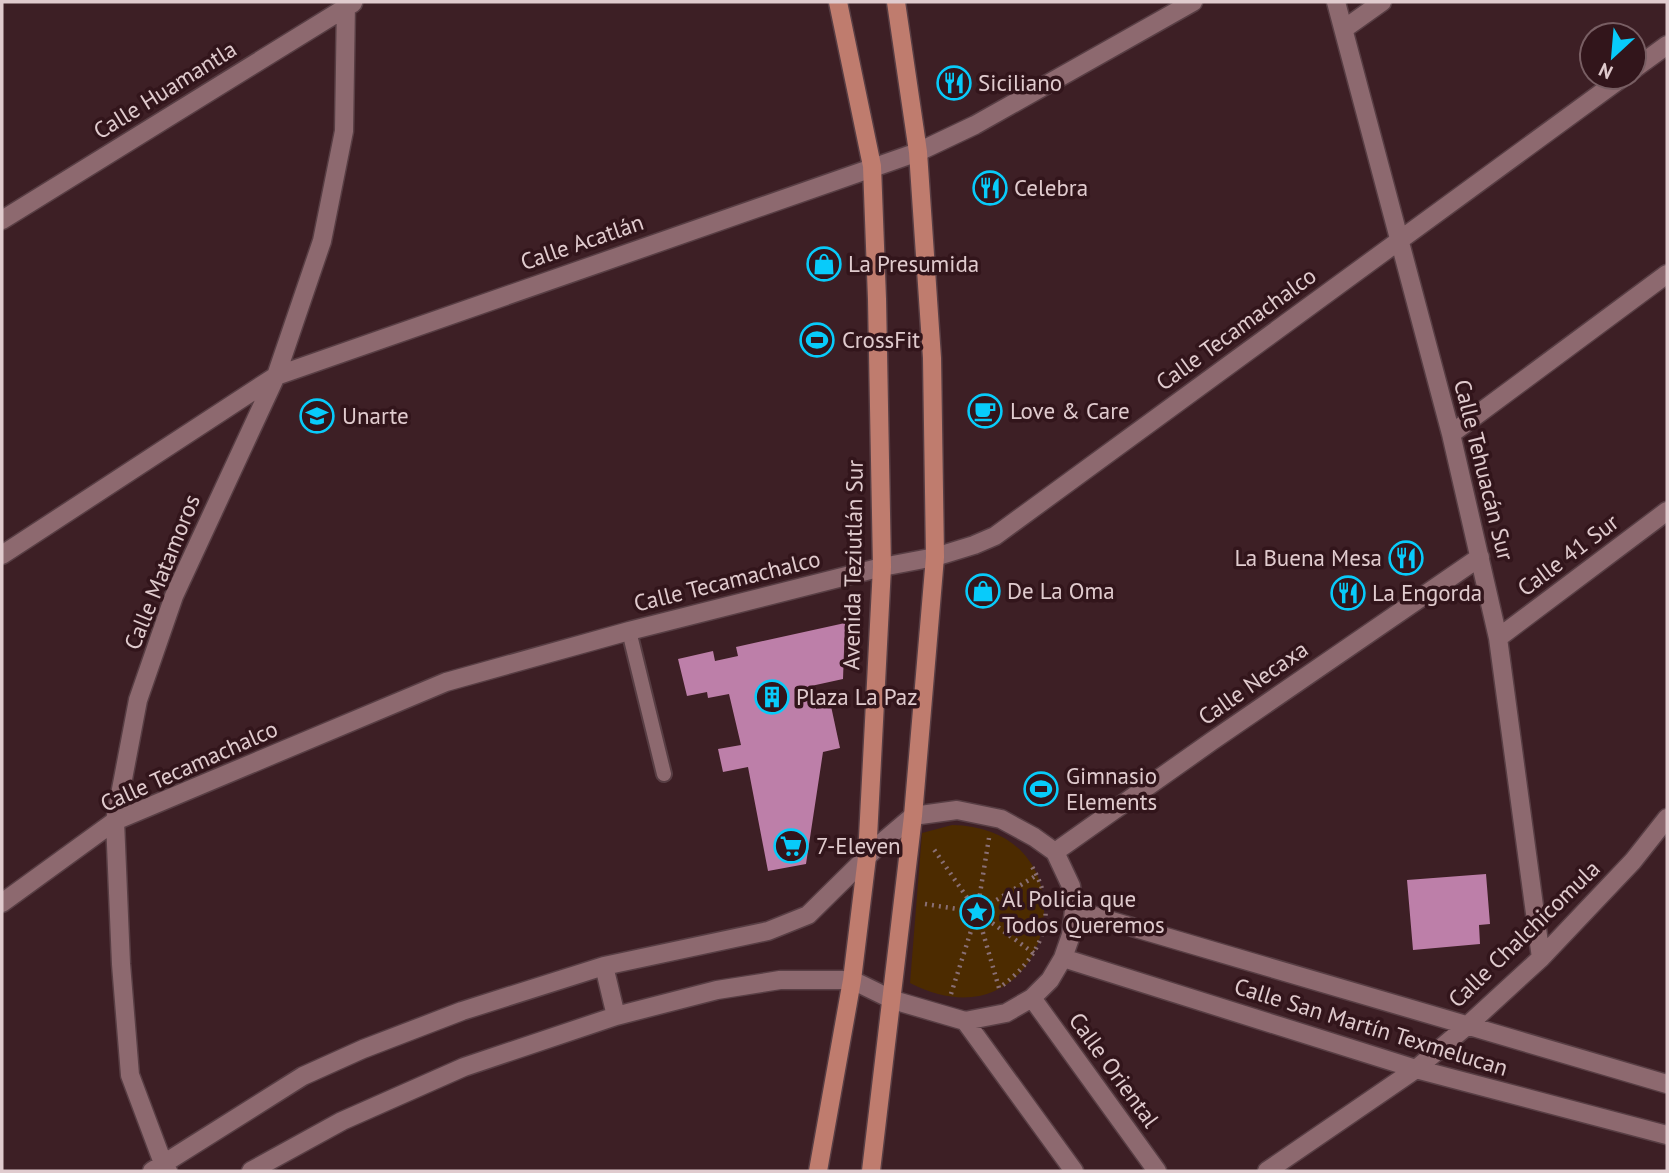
<svg xmlns="http://www.w3.org/2000/svg" width="1669" height="1173" font-family="'PT Sans',sans-serif">
<rect width="100%" height="100%" fill="#3d1f25"/>
<path fill="#4c2b00" d="M952,825C1104,828 1052,1056 910,983L922,833Z"/>
<path fill="#bd7fa9" d="M845,623L843,679L811,686L816,709L831,706L840,748L823,752L806,864L768,871L748,767L723,772L718,749L741,745L729,694L708,698L707,692L687,696L678,659L713,651L715,661L738,656L736,647Z
M1486,874L1490,924L1479,925L1480,944L1413,950L1407,880Z"/>
<g fill="none" stroke-linecap="round" stroke-linejoin="round">
<defs>
<path id="service" d="M629,631L664,774"/>
<path id="minor" d="M1336,2L1451,434L1498,638L1541,958
M1344,29L1382,2
M1634,69L1667,45
M2,220L353,3
M1451,434L1667,274
M2,555L276,376L918,152L975,125L1193,2
M1498,638L1667,511
M1055,852L1212,741L1480,557
M2,903L115,821L446,682L629,631L882,567L935,557L974,545L995,536L1623,77
M1074,910L1667,1084
M1063,958L1416,1069L1667,1135
M604,966L616,1016
M1032,998L1157,1171
M965,1021L1074,1171
M152,1171L303,1076L363,1049L462,1011L604,966L768,931L808,915L880,844L913,816L957,810L1001,819L1034,837L1055,852L1071,886L1074,910L1071,935L1063,958L1050,980L1032,998L1006,1013L965,1021L893,1000L852,980H780L717,990L616,1016L464,1067L342,1121L251,1171
M168,1171L163,1163L130,1075L121,964L115,821L138,700L174,596L276,376L322,241L344,131L346,2
M1267,1171L1416,1069L1468,1025L1541,958L1633,861L1667,818"/>
<path id="primary" d="M818,1171L852,980L867,857L882,567L877,299L872,166L838,2
M871,1171L913,816L935,557L932,358L918,152L896,2"/>
</defs>
<use href="#service" stroke="#583e44" stroke-width="18"/>
<use href="#minor" stroke="#583e44" stroke-width="21"/>
<use href="#primary" stroke="#583e44" stroke-width="21"/>
<path stroke="#896f74" stroke-width="4.5" stroke-dasharray="2 5" stroke-linecap="butt" d="M989,838L977,912L1037,875
M925,904L977,912L933,848
M977,912L999,988C1042,957 1061,914 1031,865
M951,994L977,912L1035,954"/>
<use href="#service" stroke="#8d696f" stroke-width="14"/>
<use href="#minor" stroke="#8d696f" stroke-width="18"/>
<use href="#primary" stroke="#bf7c6e" stroke-width="18"/>
</g>
<defs>
<symbol id="restaurant-ring" viewBox="-11 -11 22 22"><circle r="9.5" fill="#32151b" stroke="#08cbfa" stroke-width="1.5"/><path d="M-5-6h1v4h1v-4h1v4h1v-4h1v5L-1.5 .5V6h-2V.5L-5-1ZM5-6V6H3V1.5H1.5Q1.5-4 5-6Z" fill="#08cbfa"/></symbol>
<symbol id="shop-ring" viewBox="-11 -11 22 22"><circle r="9.5" fill="#32151b" stroke="#08cbfa" stroke-width="1.5"/><path d="M-5-2.5h2.3a2.7 3.5 0 0 1 5.4 0H5L5.5 6h-11ZM-1.5-2.5h3a1.5 2.3 0 0 0-3 0Z" fill="#08cbfa"/></symbol>
<symbol id="stadium-ring" viewBox="-11 -11 22 22"><circle r="9.5" fill="#32151b" stroke="#08cbfa" stroke-width="1.5"/><path d="M0-5a6.5 5 0 1 0 0 10a6.5 5 0 1 0 0-10ZM-3.5-1.8h7v3.6h-7Z" fill="#08cbfa"/></symbol>
<symbol id="cafe-ring" viewBox="-11 -11 22 22"><circle r="9.5" fill="#32151b" stroke="#08cbfa" stroke-width="1.5"/><path d="M-5.5-4.5H6V0H3Q3 3.5 0 3.5H-2.5Q-5.5 3.5-5.5 0ZM3-3.2v2h1.7v-2ZM-6 4.5H4V6H-6Z" fill="#08cbfa"/></symbol>
<symbol id="school-ring" viewBox="-11 -11 22 22"><circle r="9.5" fill="#32151b" stroke="#08cbfa" stroke-width="1.5"/><path d="M0-5L7-2L0 1L-7-2ZM-4 1L0 2.5L4 1V4Q0 6-4 4Z" fill="#08cbfa"/></symbol>
<symbol id="building-ring" viewBox="-11 -11 22 22"><circle r="9.5" fill="#32151b" stroke="#08cbfa" stroke-width="1.5"/><path d="M-4-6H4V6H1V3H-1V6H-4ZM-2.5-4.3h1.7v1.8h-1.7ZM.8-4.3h1.7v1.8H.8ZM-2.5-1h1.7V.8h-1.7ZM.8-1h1.7V.8H.8Z" fill="#08cbfa"/></symbol>
<symbol id="supermarket-ring" viewBox="-11 -11 22 22"><circle r="9.5" fill="#32151b" stroke="#08cbfa" stroke-width="1.5"/><path d="M-6-5.5h2.5l.6 2H6L4.5 2H-2.5L-4.4-4H-6ZM-1.5 3.2a1.3 1.3 0 1 0 .1 0ZM3 3.2a1.3 1.3 0 1 0 .1 0Z" fill="#08cbfa"/></symbol>
<symbol id="sight-ring" viewBox="-11 -11 22 22"><circle r="9.5" fill="#32151b" stroke="#08cbfa" stroke-width="1.5"/><path d="M0-6L1.8-2.2L6-1.7L2.9 1.2L3.7 5.4L0 3.3L-3.7 5.4L-2.9 1.2L-6-1.7L-1.8-2.2Z" fill="#08cbfa"/></symbol>
</defs>
<g fill-rule="evenodd">
<use href="#restaurant-ring" x="935" y="64" width="38" height="38"/>
<use href="#restaurant-ring" x="971" y="169" width="38" height="38"/>
<use href="#shop-ring" x="805" y="245" width="38" height="38"/>
<use href="#stadium-ring" x="798" y="321" width="38" height="38"/>
<use href="#cafe-ring" x="966" y="392" width="38" height="38"/>
<use href="#school-ring" x="298" y="397" width="38" height="38"/>
<use href="#restaurant-ring" x="1387" y="539" width="38" height="38"/>
<use href="#shop-ring" x="964" y="572" width="38" height="38"/>
<use href="#restaurant-ring" x="1329" y="574" width="38" height="38"/>
<use href="#building-ring" x="753" y="678" width="38" height="38"/>
<use href="#stadium-ring" x="1022" y="770" width="38" height="38"/>
<use href="#supermarket-ring" x="772" y="827" width="38" height="38"/>
<use href="#sight-ring" x="958" y="893" width="38" height="38"/>
</g>
<g text-anchor="middle" stroke-width="7" stroke-linejoin="round" paint-order="stroke">
<g font-size="23" fill="#e0cbce" stroke="#32151b" text-anchor="start">
<text x="978" y="91">Siciliano</text>
<text x="1014" y="196">Celebra</text>
<text x="848" y="272">La Presumida</text>
<text x="842" y="348">CrossFit</text>
<text x="1010" y="419">Love &amp; Care</text>
<text x="342" y="424">Unarte</text>
<text x="1382" y="566" text-anchor="end">La Buena Mesa</text>
<text x="1007" y="599">De La Oma</text>
<text x="1372" y="601">La Engorda</text>
<text x="796" y="705">Plaza La Paz</text>
<text x="1066" y="784">Gimnasio<tspan x="1066" dy="26">Elements</tspan></text>
<text x="816" y="854">7-Eleven</text>
<text x="1002" y="907">Al Policia que<tspan x="1002" dy="26">Todos Queremos</tspan></text>
</g>
<g font-size="23" fill="#e0cbce" stroke="#32151b">
<text transform="translate(165 90) rotate(-32)" y="8">Calle Huamantla</text>
<text transform="translate(582 242) rotate(-19)" y="8">Calle Acatlán</text>
<text transform="translate(1236 329) rotate(-36)" y="8">Calle Tecamachalco</text>
<text transform="translate(1484 470) rotate(76)" y="8">Calle Tehuacán Sur</text>
<text transform="translate(1568 555) rotate(-37)" y="8">Calle 41 Sur</text>
<text transform="translate(853 565) rotate(-89)" y="8">Avenida Teziutlán Sur</text>
<text transform="translate(162 572) rotate(-68)" y="8">Calle Matamoros</text>
<text transform="translate(727 581) rotate(-14)" y="8">Calle Tecamachalco</text>
<text transform="translate(1253 683) rotate(-35)" y="8">Calle Necaxa</text>
<text transform="translate(189 766) rotate(-24)" y="8">Calle Tecamachalco</text>
<text transform="translate(1524 934) rotate(-44)" y="8">Calle Chalchicomula</text>
<text transform="translate(1371 1027) rotate(17)" y="8">Calle San Martín Texmelucan</text>
<text transform="translate(1114 1070) rotate(54)" y="8">Calle Oriental</text>
</g>
</g>
<rect width="1669" height="1173" fill="none" stroke="#e0cbce" stroke-width="7"/>
<g transform="translate(1613 56) rotate(206)"><circle r="33" fill="#32151b" stroke="#785e63" stroke-width="2"/>
<path d="M0-5L12 26L0 18L-12 26Z" fill="#08cbfa"/>
<text y="-10" font-size="19" font-weight="bold" text-anchor="middle" fill="#e0cbce">N</text>
</g>
</svg>
